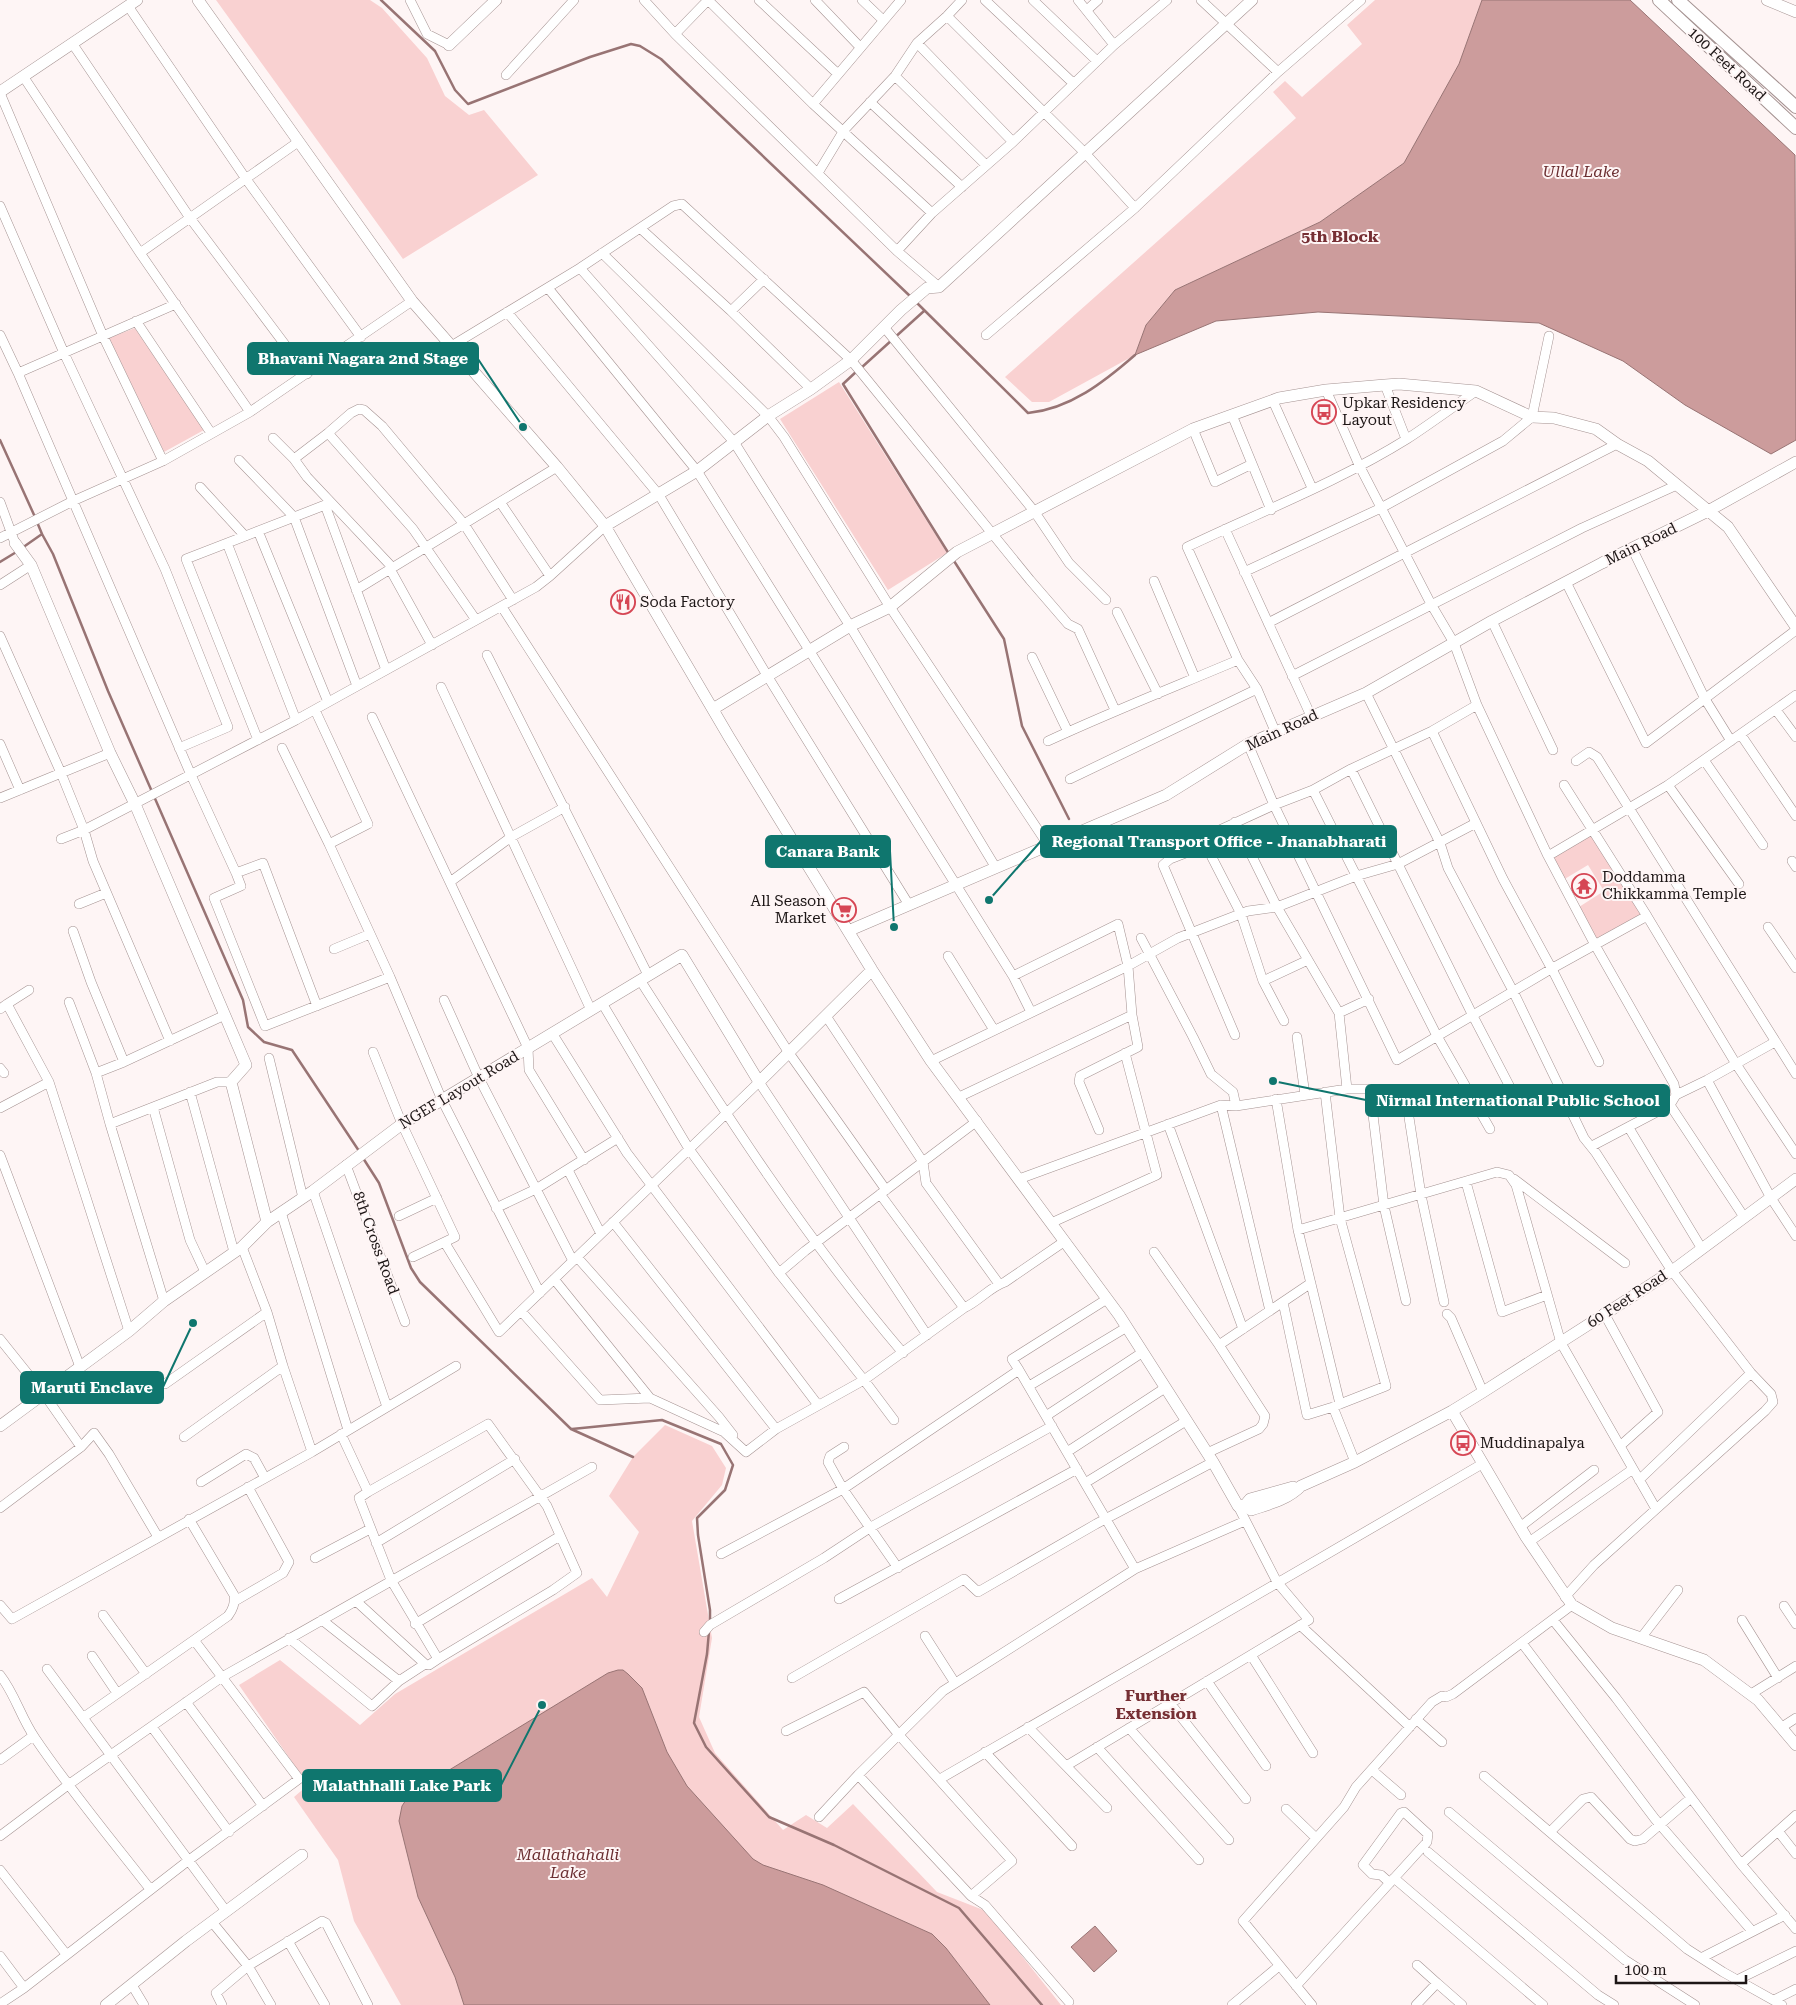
<svg xmlns="http://www.w3.org/2000/svg" width="1796" height="2005" font-family="'Roboto Serif',serif">
<rect width="100%" height="100%" fill="#fef5f5"/>
<path fill="#f9d1d1" d="M216,0H370L382,8L427,58L445,96L469,115L484,110L538,175L403,259Z
M1375,0H1482L1459,64L1404,163L1320,222L1175,290L1146,325L1135,355L1049,402H1032L1005,377L1296,118L1273,92L1285,81L1302,97L1362,44L1347,25Z
M135,328L204,430L164,452L109,338Z
M839,382L947,553L888,590L780,419Z
M1594,832L1642,917L1598,942L1579,907L1604,891L1588,865L1563,880L1550,858Z
M665,1425L712,1446L726,1468L722,1485L692,1521L712,1638L699,1717L715,1753L783,1830L806,1815L827,1828L853,1804L937,1892L986,1911L1061,2005H401L354,1921L338,1860L294,1797L308,1785L239,1685L280,1660L360,1725L395,1694L592,1578L607,1597L639,1532L609,1496L633,1457Z"/>
<path fill="#cc9c9c" stroke="#987474" d="M1482,0H1630L1795,155L1796,440L1771,454L1685,405L1623,361L1539,323L1318,312L1216,321L1135,355L1146,325L1175,290L1320,222L1404,163L1459,64Z
M618,1670H623L628,1674L642,1688L667,1752L687,1786L753,1859L763,1865L823,1885L932,1934L946,1948L990,2005H464L455,1977L418,1897L399,1821L402,1806L410,1794L608,1673Z
M1095,1926L1117,1951L1094,1972L1071,1947Z"/>
<g fill="none" stroke-linecap="round" stroke-linejoin="round">
<path stroke="#987474" stroke-width="2.5" d="M381,0L435,51L455,90L468,104L590,57L631,44L640,46L661,59L911,297
M915,301L1028,413C1070,409 1104,382 1135,355
M861,368L924,311
M857,371L843,384L949,554
M0,440L35,517
M42,534L53,554L108,691L243,1000L248,1027L264,1042L292,1050L359,1151
M22,548L42,534L37,522
M954,561L1004,639L1022,726L1069,819
M0,562L18,551
M363,1158L379,1183L411,1268L420,1282L571,1429L633,1457
M572,1429L662,1420L721,1444L733,1465L725,1490L697,1518L698,1535L710,1610V1623
M709,1631L707,1654L694,1723L706,1747L769,1817L834,1845L959,1908L1042,2005"/>
<defs>
<path id="minor" d="M410,0L427,34L449,45
M644,0L675,34L897,251L939,287
M708,0L813,104L932,213
M759,0L838,74
M815,0L860,47
M862,0L883,20
M985,0L1073,83
M1033,0L1097,61
M1078,0L1114,45
M1201,0L1278,72
M128,6L246,179L361,337
M1087,10L1098,0
M947,16L1085,153L1135,208
M675,34L708,0
M72,43L190,218L307,374
M917,43L1013,142
M506,75L574,0
M23,76L140,253L250,412
M895,76L986,165
M0,93L103,336L163,461
M870,102L962,187
M813,104L901,0
M818,173L844,130L895,76L917,43L947,16L962,0
M0,206L64,353L165,569L228,727L179,748
M640,228L731,311L811,389
M897,251L932,213L1013,142L1114,45L1167,0
M140,253L298,142
M602,253L768,416L784,437L890,607L1048,845
M580,268L734,442L850,626L996,868
M548,288L697,471L1013,976L1031,1012
M176,304L18,373L191,775L236,873L241,886L214,898L265,1026L390,977
M731,311L764,279
M507,312L659,495L768,677L909,905
M136,321L211,433
M884,327L1034,511L1069,563L1106,600
M0,335L18,373
M986,335L1135,208L1278,72L1361,0
M453,345L580,268L673,206L682,204L851,360L1030,580L1068,624L1078,629L1115,710
M1385,385L1406,439
M1326,390L1359,465L1431,604L1454,643L1477,705L1548,856L1595,945L1674,1084L1676,1095L1670,1105L1592,1146
M1273,401L1312,488
M1232,415L1271,510
M1193,429L1215,482L1252,464
M328,433L413,529L476,620
M273,438L294,459
M239,460L294,517L357,686
M200,487L245,536
M0,502L15,543
M500,502L550,576L605,526
M1225,529L1311,716
M258,531L328,702
M0,538L73,501L163,461L250,412L412,301
M227,543L296,720
M1632,548L1705,699L1731,741
M392,567L307,477L294,459L328,433L351,413L359,409L364,410L382,426L464,524L513,600
M390,569L432,645
M1244,572L1381,508L1503,441L1532,417L1549,336
M1154,581L1195,678
M1566,582L1646,743L1796,630
M0,585L31,565
M356,590L557,467
M502,607L789,1053L886,1190
M1117,612L1158,694
M1492,621L1553,750
M1268,623L1617,444
M0,636L61,773L84,830L61,839
M487,655L648,975
M1032,657L1068,732
M1292,676L1582,528L1677,485
M441,687L591,1010
M1366,693L1440,843L1448,868L1513,991L1584,1138L1596,1153L1672,1271L1751,1373L1771,1394L1773,1402L1765,1411L1594,1565L1565,1597
M315,710L368,824L329,844L390,977L442,1100L540,1293
M1776,710L1796,737
M372,717L528,1048L529,1070L584,1160
M1275,731L1257,689L1238,660L1187,547C1260,512 1338,482 1407,439C1430,424 1453,407 1476,391
M1432,731L1503,879L1554,973L1599,1062
M1741,735L1796,816
M258,740L186,559L325,505L386,670
M1048,741C1111,712 1174,687 1238,660
M0,744L20,790
M1248,744L1274,805L1397,1060L1551,969L1647,916
M282,748L329,844
M1704,760L1763,845
M1576,761L1589,752L1597,757L1796,1074
M1351,769L1473,1016L1523,1112
M1070,779L1257,689
M1564,785L1647,916L1736,1064L1796,1154
M1668,785L1739,884
M1313,790L1437,1036L1490,1129
M0,798L110,753
M1235,822L1277,907L1339,1013L1347,1089
M1206,845L1170,859L1163,865L1235,1035
M1548,856L1668,785L1796,695
M1792,861L1796,867
M236,873L263,863L317,1006
M450,882L511,837L565,807
M79,904L106,893
M1768,927L1796,968
M73,931L91,982L124,1062
M1141,938L1193,1037L1211,1074L1233,1092L1236,1106
M334,949L370,934
M948,956L994,1030
M640,980C722,1108 804,1237 903,1353
M1263,981L1308,960
M444,1000L479,1078L573,1261
M69,1002L96,1073L110,1124
M602,1003L689,1149L779,1273L805,1251L977,1121
M7,1004L29,990
M0,1009L7,1004L49,1082
M1339,1013L1369,999
M826,1016L923,1162L926,1183L999,1284
M1284,1021L1263,981L1241,914L1202,838L1274,805L1313,790L1351,769L1432,731L1477,705
M552,1033L627,1153L818,1405
M1297,1037L1305,1095
M170,1041L93,861L84,830L296,720L536,587L550,576
M373,1052L402,1124L455,1237L413,1257
M269,1058L303,1198
M931,1061L1128,966L1178,938L1248,911L1277,907L1356,876L1398,864L1476,823
M0,1068L4,1073
M96,1073L124,1062L225,1015
M1707,1080L1771,1198L1796,1236
M1370,1090L1384,1206L1406,1301
M190,1092L234,1252
M1325,1092L1340,1218L1386,1386L1340,1404
M1676,1095L1707,1080L1775,1042
M959,1097L1132,1015L1128,966L1118,924L1013,976
M1276,1099L1298,1230L1340,1404L1333,1407L1355,1462
M1221,1105L1270,1311
M1670,1105L1744,1217
M153,1107L190,1240L205,1272
M0,1108L49,1082L129,1331
M1168,1124L1243,1329
M1629,1128L1702,1249
M1099,1130L1079,1082L1080,1076L1138,1047L1132,1015
M0,1155L80,1367
M346,1165L405,1322
M568,1170L601,1234
M1019,1179L1221,1105L1236,1106L1347,1089H1395L1406,1098L1421,1195L1444,1302
M1514,1179L1625,1263
M1466,1182L1502,1312L1547,1295
M313,1191L387,1407
M880,1194L964,1308
M496,1208L536,1189L618,1138
M281,1212L348,1430
M399,1216L437,1198
M613,1222L776,1429
M1051,1223L1157,1175L1125,1053
M1298,1230L1497,1172L1509,1175L1516,1185L1561,1343L1656,1509
M445,1243L499,1332L759,1082L927,1335
M242,1247L267,1312L283,1366L312,1452L456,1366
M1154,1252L1219,1345L1265,1416L1263,1424L1259,1429L1207,1453
M577,1257L719,1417L733,1435
M779,1273L864,1380L964,1308C979,1301 990,1287 1005,1282L1065,1241
M554,1279L650,1398
M164,1301L110,1124L217,1082H231
M1283,1302L1307,1415L1333,1407
M521,1311L600,1400L650,1398L724,1432L746,1452L776,1429L864,1380L894,1420
M1604,1313L1658,1412L1620,1446
M1447,1314L1451,1318L1483,1392
M0,1339L44,1394L81,1447
M1219,1345L1311,1283
M1019,1370L1135,1569
M165,1384L267,1312
M1029,1386L1127,1327
M1046,1416L1143,1352
M341,1434L368,1492L359,1498L391,1580L438,1659L553,1590L577,1573L547,1506L488,1424L368,1492
M184,1437L283,1366
M844,1447L830,1456L828,1462L843,1489L898,1568
M1067,1452L1165,1388
M1639,1480L1751,1373
M201,1482L246,1454L254,1458L265,1478
M1085,1483L1186,1421
M0,1508L81,1447L94,1433L109,1454L158,1537
M189,1519L234,1595C235,1604 233,1609 228,1616L194,1640
M1520,1527L1594,1470
M1529,1542L1633,1469
M376,1543L515,1459
M721,1554L843,1489L1019,1370L1012,1359L1107,1299
M315,1558L370,1529
M839,1599L1077,1469
M235,1601L283,1573L289,1562L248,1487
M356,1601L425,1664
M0,1605L12,1619L312,1452
M1784,1606L1796,1624
M103,1615L146,1674
M322,1620L399,1681
M1553,1620L1616,1698L1741,1864
M1742,1620L1778,1678
M415,1624L560,1536
M1300,1625L1410,1727
M704,1632L710,1625L824,1558L871,1527L1052,1426
M925,1636L955,1683
M289,1638L372,1706L399,1681L425,1664L429,1665L438,1659
M1641,1638L1678,1590
M1522,1643L1655,1819L1752,1931
M1251,1655L1313,1753
M92,1656L117,1693
M47,1669L226,1911
M0,1675C15,1694 21,1718 35,1738C70,1790 111,1839 150,1889
M792,1678L964,1579L978,1592L1096,1524L1213,1462
M1207,1681L1266,1766
M1751,1694L1796,1666
M186,1702L263,1806
M1170,1703L1246,1799
M1416,1719L1442,1742
M152,1727L229,1832
M1028,1727L1107,1808
M1782,1727L1796,1718
M1129,1728L1229,1840
M786,1731L864,1692L899,1735L1012,1861L971,1896L858,1775
M1097,1747L1199,1860
M985,1752L1072,1846
M0,1760L33,1736
M1066,1766L1309,1620L1277,1582L1238,1506
M1372,1770L1401,1795
M1484,1776L1687,1949L1723,1972L1782,2005
M940,1779L1482,1464
M1286,1809L1316,1838
M1449,1812L1625,1960L1695,2005
M1796,1815L1741,1864L1796,1929
M819,1817L858,1775L943,1691L1135,1569L1245,1521
M1778,1831L1796,1854
M1550,1832L1583,1799L1591,1797L1630,1839L1635,1841L1643,1839L1691,1798
M0,1836L68,1785L222,1677L592,1467
M1428,1852L1598,1995L1614,2005
M0,1870L66,1954
M1394,1878L1543,2005
M971,1896L985,1905L1069,2002
M212,1922L248,1966L271,2005
M288,1941L325,2005
M0,1956L24,1988
M1701,1958L1785,1915
M1417,1965L1437,1983
M1737,1980L1796,1951
M132,1985L144,2005
M1296,1986L1427,1842L1428,1834L1404,1812L1401,1813L1363,1865L1372,1874L1381,1875L1390,1883
M1774,2000L1796,1989
M0,2004L24,1988L189,1860L299,1779L194,1640L84,1717
M222,2005L216,1993L248,1966L322,1921L326,1923L368,2005
M1232,2005L1279,1966
M1312,2005L1243,1921L1344,1807L1356,1787L1432,1702L1442,1696L1446,1697L1453,1694L1572,1605
M1416,2005L1437,1983L1462,2005"/>
<path id="tertiary" d="M198,0L412,301L557,467L605,526L729,737L872,970L931,1061L1119,1315L1213,1462L1238,1506L1245,1505L1251,1510C1269,1504 1287,1500 1301,1486L1355,1462L1452,1411L1483,1392L1672,1271L1796,1179
M1767,0L1796,12
M449,45L496,0
M0,92L137,0
M605,526L697,471L768,416L811,389L851,360L901,310L927,288L939,287L1252,0
M15,543L31,565L110,753L135,804L246,1065L231,1082L267,1222
M713,709L850,626L890,607L957,552L1193,429L1279,398L1326,390L1385,385L1399,384L1476,391L1532,417L1554,418L1596,429L1617,444L1648,461L1728,527L1796,627
M848,931L1166,795L1248,744L1366,693L1492,621L1602,563L1708,511L1796,462
M1452,1411L1526,1537L1572,1605L1612,1628L1704,1660L1758,1700L1796,1745
M0,1426L129,1331L164,1301L242,1247L267,1222L313,1191L402,1124L682,955L759,1082L872,970
M1245,1505L1250,1499L1293,1487
M106,2005L186,1941L302,1855"/>
<path id="secondary" d="M1659,0L1796,128
M1678,0L1796,107"/>
</defs>
<use href="#minor" stroke="#a59392" stroke-width="10"/>
<use href="#tertiary" stroke="#a59392" stroke-width="12"/>
<use href="#secondary" stroke="#a59392" stroke-width="14"/>
<use href="#minor" stroke="#fff" stroke-width="9"/>
<use href="#tertiary" stroke="#fff" stroke-width="11"/>
<use href="#secondary" stroke="#fff" stroke-width="12"/>
</g>
<defs>
<symbol id="bus-ring" viewBox="-11 -11 22 22"><circle r="9.5" fill="#fef5f5" stroke="#d64654" stroke-width="1.5"/><path d="M-5-6H5V4H4V6H2V4H-2V6H-4V4H-5ZM-3.5-4V0h7V-4ZM-3.5 1.2v1.5H-2V1.2ZM2 1.2v1.5H3.5V1.2Z" fill="#d64654"/></symbol>
<symbol id="restaurant-ring" viewBox="-11 -11 22 22"><circle r="9.5" fill="#fef5f5" stroke="#d64654" stroke-width="1.5"/><path d="M-5-6h1v4h1v-4h1v4h1v-4h1v5L-1.5 .5V6h-2V.5L-5-1ZM5-6V6H3V1.5H1.5Q1.5-4 5-6Z" fill="#d64654"/></symbol>
<symbol id="temple-ring" viewBox="-11 -11 22 22"><circle r="9.5" fill="#fef5f5" stroke="#d64654" stroke-width="1.5"/><path d="M0-6L5-2H3V0L6.5 2.5H4V6H1.5V3h-3V6H-4V2.5H-6.5L-3 0V-2H-5Z" fill="#d64654"/></symbol>
<symbol id="supermarket-ring" viewBox="-11 -11 22 22"><circle r="9.5" fill="#fef5f5" stroke="#d64654" stroke-width="1.5"/><path d="M-6-5.5h2.5l.6 2H6L4.5 2H-2.5L-4.4-4H-6ZM-1.5 3.2a1.3 1.3 0 1 0 .1 0ZM3 3.2a1.3 1.3 0 1 0 .1 0Z" fill="#d64654"/></symbol>
</defs>
<g fill-rule="evenodd">
<use href="#bus-ring" x="1310" y="398" width="28" height="28"/>
<use href="#restaurant-ring" x="609" y="588" width="28" height="28"/>
<use href="#temple-ring" x="1570" y="872" width="28" height="28"/>
<use href="#supermarket-ring" x="830" y="896" width="28" height="28"/>
<use href="#bus-ring" x="1449" y="1429" width="28" height="28"/>
</g>
<g text-anchor="middle" stroke-width="4" stroke-linejoin="round" paint-order="stroke">
<g font-size="15" fill="#1d1616" stroke="#fef5f5">
<text transform="translate(1727 64) rotate(43)" y="5">100 Feet Road</text>
<text transform="translate(1641 544) rotate(-26)" y="5">Main Road</text>
<text transform="translate(1282 730) rotate(-25)" y="5">Main Road</text>
<text transform="translate(459 1090) rotate(-31)" y="5">NGEF Layout Road</text>
<text transform="translate(376 1243) rotate(70)" y="5">8th Cross Road</text>
<text transform="translate(1627 1299) rotate(-33)" y="5">60 Feet Road</text>
</g>
<g font-size="15" fill="#1d1616" stroke="#fef5f5" text-anchor="start">
<text x="1342" y="408">Upkar Residency<tspan x="1342" dy="17">Layout</tspan></text>
<text x="640" y="607">Soda Factory</text>
<text x="1602" y="882">Doddamma<tspan x="1602" dy="17">Chikkamma Temple</tspan></text>
<text x="826" y="906" text-anchor="end">All Season<tspan x="826" dy="17">Market</tspan></text>
<text x="1480" y="1448">Muddinapalya</text>
</g>
<g font-size="16" font-style="italic" fill="#6c2f32" stroke="#fef5f5">
<text x="1581" y="177">Ullal Lake</text>
<text x="568" y="1860">Mallathahalli<tspan x="568" dy="18">Lake</tspan></text>
</g>
<g font-size="16" font-weight="bold" fill="#762f34" stroke="#fef5f5">
<text x="1340" y="242">5th Block</text>
<text x="1156" y="1701">Further<tspan x="1156" dy="18">Extension</tspan></text>
</g>
</g>
<path fill="none" stroke="#0f766e" stroke-width="2" d="M523 427L478 359M989 900L1041 841M894 927L890 851M1273 1081L1366 1100M193 1323L163 1387M542 1705L501 1785"/>
<g fill="#0f766e" stroke="#fef5f5" stroke-width="2">
<circle cx="523" cy="427" r="5"/>
<circle cx="989" cy="900" r="5"/>
<circle cx="894" cy="927" r="5"/>
<circle cx="1273" cy="1081" r="5"/>
<circle cx="193" cy="1323" r="5"/>
<circle cx="542" cy="1705" r="5"/>
</g>
<g fill="#0f766e" stroke="#0f766e" stroke-width="2">
<rect x="248" y="343" width="230" height="31" rx="5"/>
<rect x="1041" y="826" width="355" height="31" rx="5"/>
<rect x="766" y="836" width="124" height="31" rx="5"/>
<rect x="1366" y="1085" width="303" height="31" rx="5"/>
<rect x="21" y="1372" width="142" height="31" rx="5"/>
<rect x="303" y="1770" width="198" height="31" rx="5"/>
</g>
<g font-size="16" text-anchor="middle" font-weight="bold" fill="#fff">
<text x="363" y="364">Bhavani Nagara 2nd Stage</text>
<text x="1219" y="847">Regional Transport Office - Jnanabharati</text>
<text x="828" y="857">Canara Bank</text>
<text x="1518" y="1106">Nirmal International Public School</text>
<text x="92" y="1393">Maruti Enclave</text>
<text x="402" y="1791">Malathhalli Lake Park</text>
</g>
<path d="M1616 1975v8h130v-8" fill="none" stroke="#1d1616" stroke-width="2.5"/>
<text x="1624" y="1975" font-size="15" fill="#1d1616" stroke="#fef5f5" stroke-width="4" paint-order="stroke">100 m</text>
</svg>
